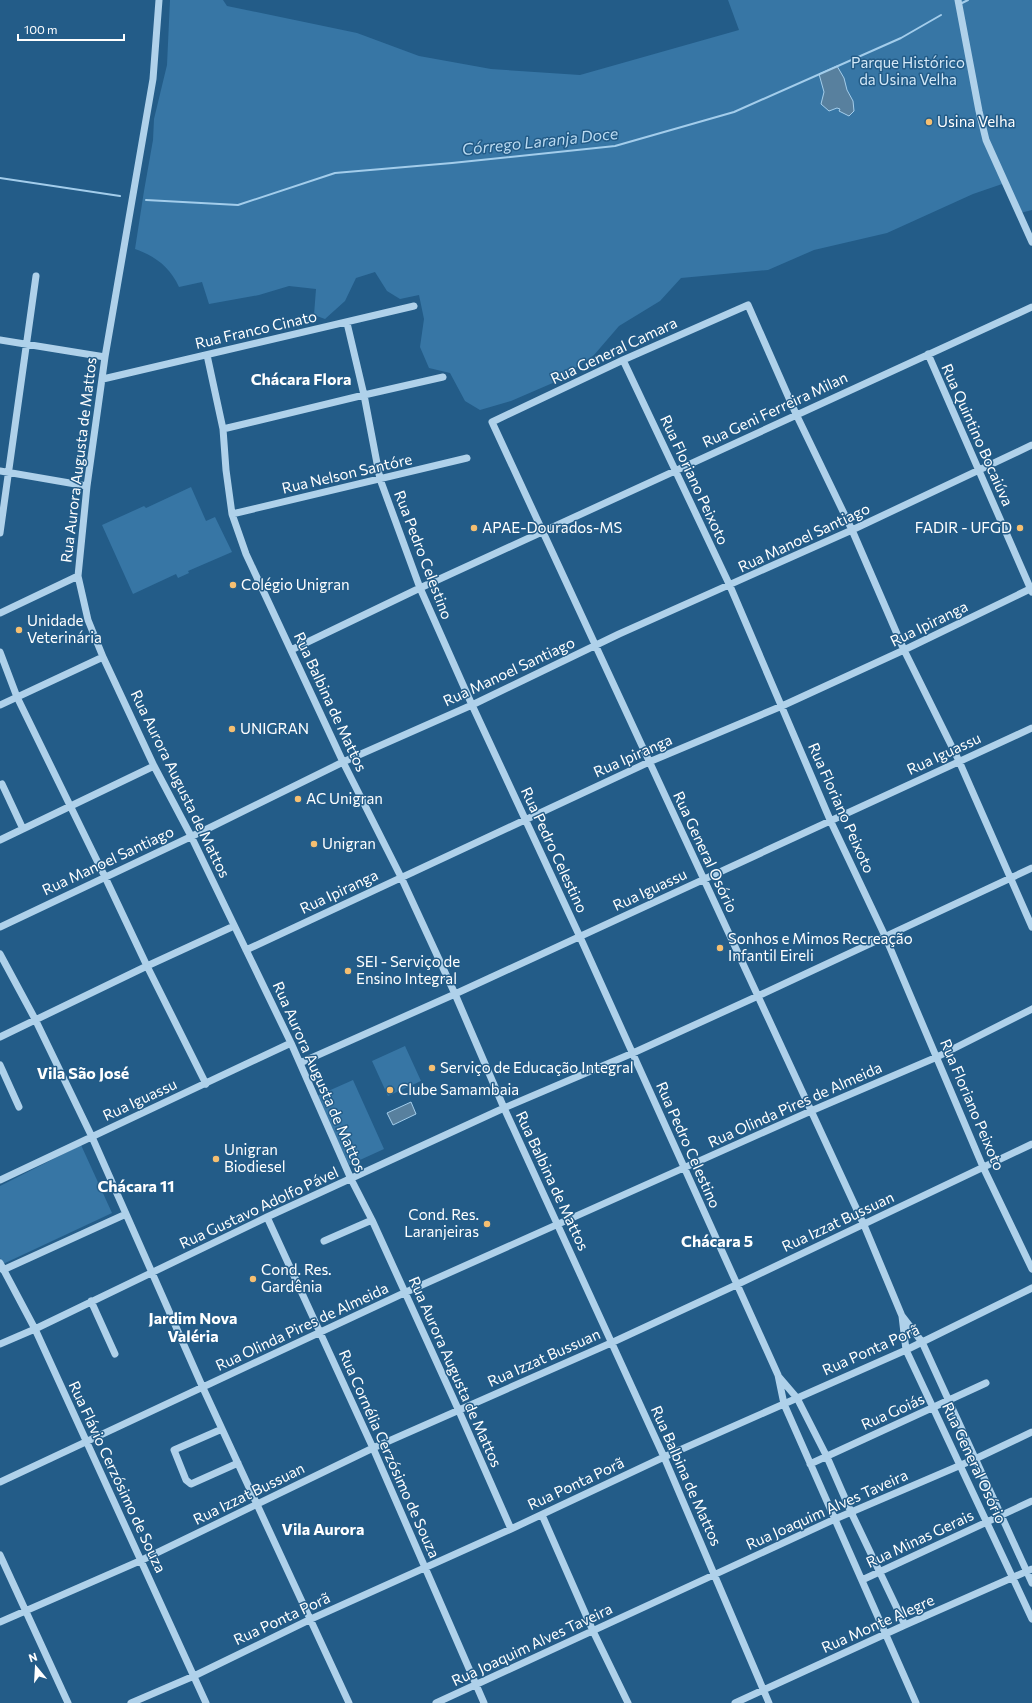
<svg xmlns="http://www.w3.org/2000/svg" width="1032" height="1703" font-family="Commissioner,sans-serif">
<rect width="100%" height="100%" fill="#235c88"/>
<path fill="#3776a5" d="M170,0H223L227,6L357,33L419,56L491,69L580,75L739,30L728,0H1032V210L1020,213L1005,183L973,194L887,233L814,250L768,270L681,278L660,301L619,326L594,355L555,382L511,401L480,410L465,401L450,373L429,368L420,347L424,319L419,295L400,299L387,291L375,272L356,278L345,301L325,319L314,315L316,289L289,286L259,295L209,304L202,282L179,287C170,267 155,256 135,249L144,191L153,140L154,119L167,65Z
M191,487L206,521L215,517L232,552L188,571L189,573L178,578L176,574L133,594L102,525L144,506L146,508Z
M405,1046L421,1081L388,1096L372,1061Z
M353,1080L384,1149L349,1165L317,1096Z
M81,1145L112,1213L3,1264L0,1258V1186Z"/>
<path fill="#58809e" stroke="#a3cdeb" d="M837,66L844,78L847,90L853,101L854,111L849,116L839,111L840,109L837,108L829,111L821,104L824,92L819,74Z
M411,1102L416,1114L393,1125L387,1113Z"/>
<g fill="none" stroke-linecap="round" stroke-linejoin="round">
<path stroke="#a3cdeb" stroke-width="2" d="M962,3L968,0
M0,178L120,196
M146,200L238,205L335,173L452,163L615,146L734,112L901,38L941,15"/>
<path stroke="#afd1ea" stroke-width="7" d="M159,0L153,79L105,357L87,486L78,576L88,620L103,657L154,766L191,836L291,1043L351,1179L372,1220L459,1411L511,1529
M958,0L979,111L986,140L1032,242
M347,323L364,395L380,479L420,588L472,705L580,937L778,1375L784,1404L916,1703
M0,340L105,357
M928,354L1032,592
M207,355L223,429L226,470L232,514L246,554L343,762L401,877L455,994L504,1108L664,1457L769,1703
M623,360L730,586L831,822L885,936L983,1167L1032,1269
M103,379L414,306
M223,429L364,395L443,377
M0,471L87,486
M232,514L467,458
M0,533L36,276
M0,613L78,576
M291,650L420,588L1032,307
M0,652L17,697L105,877L147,966L206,1084
M0,705L103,657
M2,784L23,829
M0,840L154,766
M0,927L205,830L343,762L472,705L619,634L852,530L1032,445
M1032,927L959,761L904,650L852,530L796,414L748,305L623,360L492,422L864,1225L902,1316L922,1342L1032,1583
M246,950L649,762L782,706L904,650L1032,588
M0,954L35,1019L92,1137L203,1388L349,1703
M0,1037L147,966L234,926
M300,1063L455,994L1032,728
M0,1065L19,1107
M0,1180L291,1043
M267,1217L373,1448L484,1703
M324,1241L372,1220
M0,1263L35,1329L206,1703
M3,1270L126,1214
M91,1301L115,1354
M902,1316L906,1350L1032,1619
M0,1344L35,1329L267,1217L504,1108L633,1053L758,996L1032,868
M779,1377L797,1398L827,1457L851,1512L905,1625
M222,1429L174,1450L186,1480L191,1484L238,1463
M810,1464L986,1383
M0,1482L404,1293L811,1111L937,1057L1032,1009
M542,1515L593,1631L628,1703
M0,1555L68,1703
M862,1580L1032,1501
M0,1622L142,1560L373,1448L611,1343L736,1285L1032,1144
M131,1703L194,1676L311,1619L511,1529L664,1457L906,1350L1032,1288
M436,1703L835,1519L975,1459L1032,1432
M735,1703L905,1625L1032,1569"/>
</g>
<g fill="#f5bf71" stroke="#235c88" stroke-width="1.5">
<circle cx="929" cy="122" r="4"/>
<circle cx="474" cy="528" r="4"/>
<circle cx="1020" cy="528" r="4"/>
<circle cx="233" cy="585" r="4"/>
<circle cx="19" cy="630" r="4"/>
<circle cx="232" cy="729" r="4"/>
<circle cx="298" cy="799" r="4"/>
<circle cx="314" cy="844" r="4"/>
<circle cx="720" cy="948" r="4"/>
<circle cx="348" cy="971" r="4"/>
<circle cx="432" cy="1068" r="4"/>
<circle cx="390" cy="1090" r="4"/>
<circle cx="216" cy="1159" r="4"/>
<circle cx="487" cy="1224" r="4"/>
<circle cx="253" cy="1279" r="4"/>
</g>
<g text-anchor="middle" stroke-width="3" stroke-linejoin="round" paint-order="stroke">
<g font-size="15" fill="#d3e8f7" stroke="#235c88">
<text x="908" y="68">Parque Histórico<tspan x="908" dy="17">da Usina Velha</tspan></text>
</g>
<g font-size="15" fill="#fff" stroke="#235c88" text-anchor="start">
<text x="937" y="127">Usina Velha</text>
<text x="482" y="533">APAE-Dourados-MS</text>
<text x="1012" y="533" text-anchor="end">FADIR - UFGD</text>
<text x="241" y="590">Colégio Unigran</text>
<text x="27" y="626">Unidade<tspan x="27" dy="17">Veterinária</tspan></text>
<text x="240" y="734">UNIGRAN</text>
<text x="306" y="804">AC Unigran</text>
<text x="322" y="849">Unigran</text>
<text x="728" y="944">Sonhos e Mimos Recreação<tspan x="728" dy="17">Infantil Eireli</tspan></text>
<text x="356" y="967">SEI - Serviço de<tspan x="356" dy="17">Ensino Integral</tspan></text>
<text x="440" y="1073">Serviço de Educação Integral</text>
<text x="398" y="1095">Clube Samambaia</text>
<text x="224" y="1155">Unigran<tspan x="224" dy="17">Biodiesel</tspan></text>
<text x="479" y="1220" text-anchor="end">Cond. Res.<tspan x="479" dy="17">Laranjeiras</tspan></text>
<text x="261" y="1275">Cond. Res.<tspan x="261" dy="17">Gardênia</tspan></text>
</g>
<g font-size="15" fill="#fff" stroke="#235c88">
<text transform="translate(256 330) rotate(-13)" y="5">Rua Franco Cinato</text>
<text transform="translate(614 351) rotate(-25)" y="5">Rua General Camara</text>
<text transform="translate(775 410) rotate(-25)" y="5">Rua Geni Ferreira Milan</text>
<text transform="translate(977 435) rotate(66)" y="5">Rua Quintino Bocaiúva</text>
<text transform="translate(79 460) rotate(-83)" y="5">Rua Aurora Augusta de Mattos</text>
<text transform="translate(347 474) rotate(-13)" y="5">Rua Nelson Santóre</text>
<text transform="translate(694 480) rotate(65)" y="5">Rua Floriano Peixoto</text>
<text transform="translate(804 538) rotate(-25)" y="5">Rua Manoel Santiago</text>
<text transform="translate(423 555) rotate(69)" y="5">Rua Pedro Celestino</text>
<text transform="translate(929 624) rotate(-26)" y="5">Rua Ipiranga</text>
<text transform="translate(509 672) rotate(-25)" y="5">Rua Manoel Santiago</text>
<text transform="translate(330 702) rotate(65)" y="5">Rua Balbina de Mattos</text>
<text transform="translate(944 754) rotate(-25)" y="5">Rua Iguassu</text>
<text transform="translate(633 756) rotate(-24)" y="5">Rua Ipiranga</text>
<text transform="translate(180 784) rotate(64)" y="5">Rua Aurora Augusta de Mattos</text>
<text transform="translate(841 808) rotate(66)" y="5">Rua Floriano Peixoto</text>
<text transform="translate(554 850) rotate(65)" y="5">Rua Pedro Celestino</text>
<text transform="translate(705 852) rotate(65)" y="5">Rua General Osório</text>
<text transform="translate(108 861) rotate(-25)" y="5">Rua Manoel Santiago</text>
<text transform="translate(650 890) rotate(-25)" y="5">Rua Iguassu</text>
<text transform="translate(339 892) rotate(-25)" y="5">Rua Ipiranga</text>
<text transform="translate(319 1077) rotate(66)" y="5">Rua Aurora Augusta de Mattos</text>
<text transform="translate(140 1100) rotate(-25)" y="5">Rua Iguassu</text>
<text transform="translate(795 1105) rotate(-24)" y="5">Rua Olinda Pires de Almeida</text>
<text transform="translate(972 1105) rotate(67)" y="5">Rua Floriano Peixoto</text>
<text transform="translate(688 1145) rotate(66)" y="5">Rua Pedro Celestino</text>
<text transform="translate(552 1181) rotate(65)" y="5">Rua Balbina de Mattos</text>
<text transform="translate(259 1208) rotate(-25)" y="5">Rua Gustavo Adolfo Pável</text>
<text transform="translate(838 1222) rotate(-25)" y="5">Rua Izzat Bussuan</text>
<text transform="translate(302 1327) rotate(-25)" y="5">Rua Olinda Pires de Almeida</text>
<text transform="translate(871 1350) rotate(-24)" y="5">Rua Ponta Porã</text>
<text transform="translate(544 1358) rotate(-24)" y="5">Rua Izzat Bussuan</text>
<text transform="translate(455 1372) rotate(66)" y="5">Rua Aurora Augusta de Mattos</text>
<text transform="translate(893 1412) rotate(-24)" y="5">Rua Goiás</text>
<text transform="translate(389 1454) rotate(66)" y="5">Rua Cornélia Cerzósimo de Souza</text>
<text transform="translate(974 1463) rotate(65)" y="5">Rua General Osório</text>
<text transform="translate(686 1476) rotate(66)" y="5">Rua Balbina de Mattos</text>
<text transform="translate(117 1477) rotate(65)" y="5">Rua Flávio Cerzósimo de Souza</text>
<text transform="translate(576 1484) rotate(-25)" y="5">Rua Ponta Porã</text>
<text transform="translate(249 1494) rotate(-26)" y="5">Rua Izzat Bussuan</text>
<text transform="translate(827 1510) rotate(-24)" y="5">Rua Joaquim Alves Taveira</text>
<text transform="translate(920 1539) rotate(-25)" y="5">Rua Minas Gerais</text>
<text transform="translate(282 1619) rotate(-25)" y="5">Rua Ponta Porã</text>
<text transform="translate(878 1624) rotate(-24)" y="5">Rua Monte Alegre</text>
<text transform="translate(532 1645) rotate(-25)" y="5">Rua Joaquim Alves Taveira</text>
</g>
<g font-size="16" font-style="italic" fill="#badaf1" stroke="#235c88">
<text transform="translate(540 141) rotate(-6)" y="6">Córrego Laranja Doce</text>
</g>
<g font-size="16" font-weight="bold" fill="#fff" stroke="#235c88">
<text x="301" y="385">Chácara Flora</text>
<text x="83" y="1079">Vila São José</text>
<text x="136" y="1192">Chácara 11</text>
<text x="717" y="1247">Chácara 5</text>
<text x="193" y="1324">Jardim Nova<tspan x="193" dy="18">Valéria</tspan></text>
<text x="323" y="1535">Vila Aurora</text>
</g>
</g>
<g transform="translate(36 1667) rotate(342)" stroke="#235c88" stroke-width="3" paint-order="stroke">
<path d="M0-3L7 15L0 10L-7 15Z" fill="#ffffff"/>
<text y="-6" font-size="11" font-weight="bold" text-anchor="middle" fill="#ffffff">N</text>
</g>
<path d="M18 34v6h106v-6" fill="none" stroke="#ffffff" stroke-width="2"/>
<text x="24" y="34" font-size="12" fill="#ffffff" stroke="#235c88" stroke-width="3" paint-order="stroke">100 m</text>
</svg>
